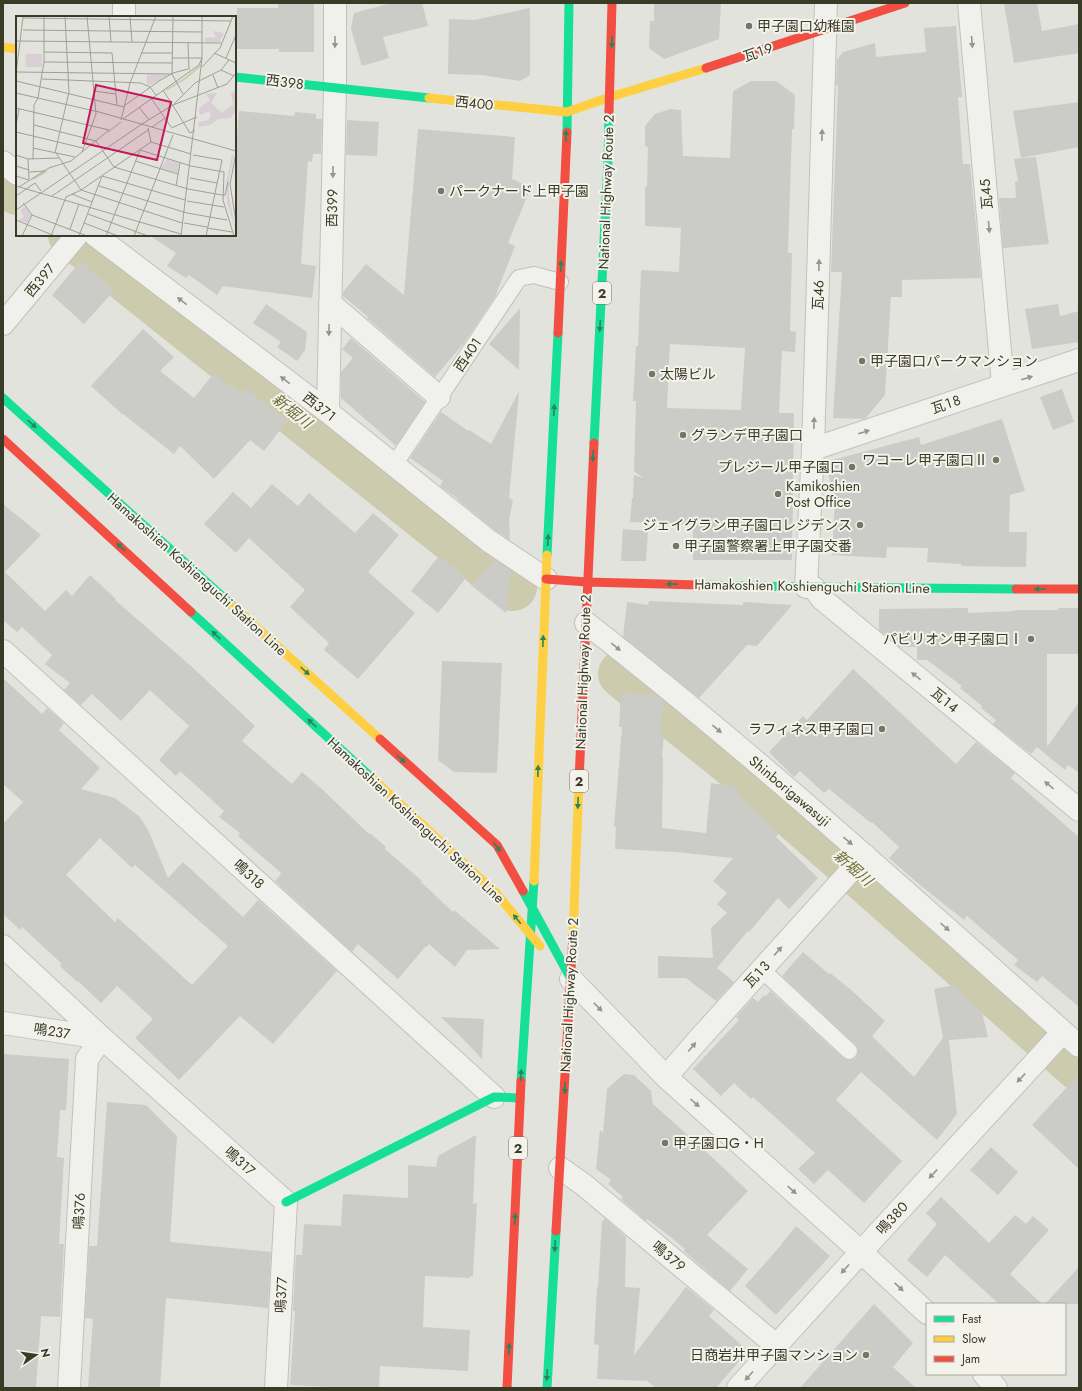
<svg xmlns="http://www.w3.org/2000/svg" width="1082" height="1391" font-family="Jost,'Noto Sans JP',sans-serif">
<rect width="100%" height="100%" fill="#e3e3de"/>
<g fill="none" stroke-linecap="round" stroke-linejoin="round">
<path stroke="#cdcbad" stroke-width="48" d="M3,180L17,191
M72,235L513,587
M622,674L749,776L1079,1067"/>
</g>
<path fill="#cbcbc7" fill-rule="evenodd" d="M278,3H314V52H279V49H236L237,8H278Z
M392,3H422L428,26L383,37L389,58L362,66L351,29L354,13Z
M654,3H721L719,39L664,59L649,48L650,21H654Z
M1004,3H1037L1042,31L1079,24V53L1014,63Z
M530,8V75L520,81L482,75L448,74L449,19L474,20Z
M956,26L962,97H958L963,164H970L981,278L902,280V297H891L885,395L865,419L833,418L842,272H831L838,85H836L837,60L843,52L875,43L876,57L926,52L924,28Z
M751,81H776L795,95L794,129H792L788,253H792L790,331L796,332L795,352L782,351L779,413H794L792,560H693V525L630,522L632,498H633L634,475L643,478L634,471L636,401H633L636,346H638L641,270L679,272L681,228L645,226V187H647L648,147L645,146V126L655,114L670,109L681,110L683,156L730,158L733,91ZM670,344L745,348L741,410L667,408Z
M1079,102V147L1021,158L1013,111Z
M239,111L294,116L295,112L316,114V119H322L321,154H313L312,162L308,161L301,264L316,266L312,298L223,286L217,295L189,275L186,278L167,266L176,253L149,235H235V160Z
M347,120L379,122L377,156L346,155Z
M418,129L515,137L512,179L531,187L508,243L515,246L495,297L464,343L435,377L367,318L368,317L343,296V292L366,264L404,295Z
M1036,157L1049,244L1003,248L999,198H1016L1015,182L1018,181L1014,159Z
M81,261L114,291L84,324L52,295Z
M266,304L307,332L305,350L297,361L277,347L281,342L253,323Z
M1058,304L1060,316L1079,311V342L1032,349L1025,309Z
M520,308L519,370L489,344Z
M143,329L174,357L160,371L194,398L214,373L242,394L246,388L287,421L264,451L250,440L214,479L180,446L174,454L123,414H122L91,386Z
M351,338L425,402L396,446L341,398V372L353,358L342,349Z
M1062,389L1074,422L1053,430L1040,397Z
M518,393H519L509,498L513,500L509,520L510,540L496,531L458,500V499L440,486L443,481L410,458L441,412L468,431L469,430L491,444Z
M1002,419L1025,491L1010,495L1009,532H1027L1026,567L961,566V564L927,562L928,548L887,547L886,558L832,555L835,500L825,462L919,437L921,445Z
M272,484L298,506L309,493L355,533L373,513L399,535L368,572L415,613L358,679L324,650L329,643L290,607L305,590L249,538L236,553L204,524L233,492L251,508Z
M3,504L41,535L5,572L45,611L66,590L72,596L90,575L116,599L115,600L191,666L255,726L242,741L292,784L302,772L323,790L369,834L370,833L386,847L385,849L422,881L421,882L453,912L454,910L500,949L467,950L455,967L429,944L427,947L426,946L398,979L358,944L352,952L275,881L281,874L280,872L238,836L240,833L219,817L224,811L180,771L176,776L159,760L189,726L150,690L121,721L92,694L81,705L64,690L70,683L45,664L52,655L22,627L17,632L3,620Z
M623,529L648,531L646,561H621Z
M439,556L466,578L438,613L411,591Z
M495,560L511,571L506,613L471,585Z
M649,601L743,605V602L792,605L757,646L747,645L699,698L623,637L627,602L648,605Z
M968,608V613L1015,611V610H1058V608H1079V654H1047V747L1079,702V773L1068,765L1065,770L1037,747L1031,754L993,724L996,720L981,708L982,706L960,688L962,686L927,660H917V647H900L879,630V609Z
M442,661L502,663L497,773L454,772L438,760Z
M853,669L956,764L976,742L1015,773L1011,778L1079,837V1007L1042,976L1037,982L1014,965L1018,960L967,916L964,920L920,885L889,858L899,847L872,822L871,823L829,789L824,793L800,771L794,777L769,752L803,716L807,720Z
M3,678L42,714L47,708L64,723L59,730L100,768L81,789L115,798L140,817L149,832L168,878L183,862L243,917L258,900L337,971L273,1044L240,1016L179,1080L135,1038L153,1019L117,986L101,1003L78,981L77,982L60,966L62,964L22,927L20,930L3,914V824L23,802L3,784ZM100,838L132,868L135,865L228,946L192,985L118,918L115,922L66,875Z
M621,693L657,695L664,702L659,734H664L662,757H663L662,828L706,833L711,783L738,787L737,795L779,833L776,837L818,878L789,909L778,898L749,932L748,931L717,968L734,982L716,1001L686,978H658V956L713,958L711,928L727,913L717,904L727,893L713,881L733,858L675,852L615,849L616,827H614L622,727H619Z
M803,952L829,974L830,973L850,989L885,1021L872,1036L914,1077L943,1038L934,989L953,985L982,1012L988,1037L949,1040L957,1114L937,1140L861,1072L836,1100L902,1161L864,1203L828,1170L814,1184L798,1169L815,1153L753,1097L751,1099L734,1083L721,1096L693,1069L739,1020L736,1017L753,998L758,1002L764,995L766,996L770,991L843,1058L847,1060H851L856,1058L858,1053V1048L855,1044L782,976Z
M441,1017L484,1019L482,1059L464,1040Z
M3,1054L69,1059L66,1110H60L57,1157L64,1158L59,1244H64L60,1317L41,1316L36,1388H3Z
M624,1074L634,1075L651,1091L653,1104L701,1147L748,1191L707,1235L748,1269L730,1291L702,1267L684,1251L685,1249L668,1235L647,1219L646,1221L621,1199L623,1197L608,1184L611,1180L596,1169L600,1130L603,1133L607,1089Z
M1079,1074V1169L1032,1125Z
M107,1102L146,1105L177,1136L170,1242L271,1252L268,1308L166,1298L160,1388H88L93,1319L85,1318L89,1246H97Z
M476,1135L473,1204L477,1203L473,1276H470V1278L425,1276L423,1327L470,1330L468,1371L380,1366L379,1388H352L290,1385L295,1311H293L296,1255H302L304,1224L341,1226L343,1194L408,1198V1165L436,1167L438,1156Z
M991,1147L1018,1172L998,1195L970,1170Z
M941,1197L989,1243L1015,1215L1026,1224L1033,1216L1049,1230L1010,1274L1042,1304H999L945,1255L927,1277L907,1260L937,1224L926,1213Z
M605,1218L626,1237L625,1287L640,1288L634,1355L686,1287L714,1310L709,1316L748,1351L716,1388H656L647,1381L597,1379L599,1345L594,1344L597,1287H598L602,1222Z
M796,1226L830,1256L776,1315L745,1286L782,1244V1243Z
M1079,1267V1304H1045Z
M874,1304L913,1343L893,1367L916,1388H800Z"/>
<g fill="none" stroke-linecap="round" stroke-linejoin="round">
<defs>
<path id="lane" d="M394,465L519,278L534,275L560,282
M761,969L849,1051"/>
<path id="street" d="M969,3L1003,385
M124,17V3
M3,162L17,174
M95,235L328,412L489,541L546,579
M330,303L439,397
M3,324L77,235
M328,412L335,88V3
M813,449L1079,360
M806,587L813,449L826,3
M814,588L822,599L1079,810
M586,623C757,756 917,902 1079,1046
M3,651L494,1097
M3,946L102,1038L286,1202L276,1388
M571,979L666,1077L861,1252L927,1313
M3,1023L102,1038L87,1059L69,1388
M666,1077L699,1039L865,855
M560,1168L584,1185L777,1346
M984,1374L996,1388
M738,1388L861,1252L1063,1032"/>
</defs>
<use href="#lane" stroke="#c1c1bc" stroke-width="18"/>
<use href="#street" stroke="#c1c1bc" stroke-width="24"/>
<use href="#lane" stroke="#f0f0ed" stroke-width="16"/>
<use href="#street" stroke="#f0f0ed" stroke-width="22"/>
<path stroke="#16e098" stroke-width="9" d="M235,77L429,98
M567,132L569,3
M3,398L233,606
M594,443L608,161L609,111
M547,555L558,333
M699,585L806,587L1016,589
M191,612L372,778
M523,891L571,979
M521,1081L534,881
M286,1202L494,1097L520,1098
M547,1388L556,1231"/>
<path stroke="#ffcf43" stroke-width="9" d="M3,47L17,49
M429,98L567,112L610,97L706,68
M233,606L380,739
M372,778L496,893L540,946
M534,881L547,555
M573,935L579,781"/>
<path stroke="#f24e42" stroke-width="9" d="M706,68L905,3
M609,111L612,3
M558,333L567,132
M3,439L191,612
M546,579L587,582L699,585
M1016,589H1079
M380,739L497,845L523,891
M579,781L594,443
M556,1231L573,935
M507,1388L521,1081"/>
</g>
<defs><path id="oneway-solid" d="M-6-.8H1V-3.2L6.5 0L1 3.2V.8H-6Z"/></defs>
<g fill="#95968a">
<use href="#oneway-solid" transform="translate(335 42) rotate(90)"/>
<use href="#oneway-solid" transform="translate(972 42) rotate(85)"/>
<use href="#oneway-solid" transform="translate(822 135) rotate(-88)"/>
<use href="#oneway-solid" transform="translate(333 172) rotate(91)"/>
<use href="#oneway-solid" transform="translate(989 227) rotate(85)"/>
<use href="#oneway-solid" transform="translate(819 265) rotate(-88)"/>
<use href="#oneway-solid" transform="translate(182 301) rotate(-143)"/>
<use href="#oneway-solid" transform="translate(329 330) rotate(91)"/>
<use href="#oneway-solid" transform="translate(1027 378) rotate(-18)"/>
<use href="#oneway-solid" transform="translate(285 380) rotate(-143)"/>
<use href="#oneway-solid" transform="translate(814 423) rotate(-88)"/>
<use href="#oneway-solid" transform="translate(864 432) rotate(-18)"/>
<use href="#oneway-solid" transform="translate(616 647) rotate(39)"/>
<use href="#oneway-solid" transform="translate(916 676) rotate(-141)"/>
<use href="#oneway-solid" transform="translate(717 729) rotate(40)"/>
<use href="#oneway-solid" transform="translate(1049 785) rotate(-141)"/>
<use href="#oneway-solid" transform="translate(848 841) rotate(40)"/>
<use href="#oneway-solid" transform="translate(945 927) rotate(42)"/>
<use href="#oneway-solid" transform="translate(778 951) rotate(-48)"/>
<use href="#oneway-solid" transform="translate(598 1007) rotate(46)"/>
<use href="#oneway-solid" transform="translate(692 1047) rotate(-50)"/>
<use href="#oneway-solid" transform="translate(1021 1078) rotate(133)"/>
<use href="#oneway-solid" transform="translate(695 1103) rotate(42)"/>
<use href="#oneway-solid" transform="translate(933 1174) rotate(133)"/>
<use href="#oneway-solid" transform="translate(792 1190) rotate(42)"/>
<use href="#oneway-solid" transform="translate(845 1269) rotate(132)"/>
<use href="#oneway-solid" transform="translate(899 1287) rotate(43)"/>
<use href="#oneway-solid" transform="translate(749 1376) rotate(132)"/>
</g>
<g fill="#2a855a">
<use href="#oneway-solid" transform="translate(612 42) rotate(92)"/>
<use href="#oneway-solid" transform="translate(566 136) rotate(-89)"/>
<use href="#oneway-solid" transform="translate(561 266) rotate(-87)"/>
<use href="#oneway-solid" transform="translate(600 326) rotate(93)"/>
<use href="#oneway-solid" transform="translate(554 410) rotate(-87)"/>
<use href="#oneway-solid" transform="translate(32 424) rotate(42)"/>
<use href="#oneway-solid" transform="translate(593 456) rotate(93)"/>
<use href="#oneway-solid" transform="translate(548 540) rotate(-87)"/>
<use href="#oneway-solid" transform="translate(121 547) rotate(-137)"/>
<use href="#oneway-solid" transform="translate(672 584) rotate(-179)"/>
<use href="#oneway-solid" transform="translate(1040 589) rotate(-180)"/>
<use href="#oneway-solid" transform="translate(216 635) rotate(-137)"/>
<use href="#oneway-solid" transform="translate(543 641) rotate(-88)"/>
<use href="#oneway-solid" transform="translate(305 671) rotate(42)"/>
<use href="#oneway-solid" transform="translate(312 723) rotate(-137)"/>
<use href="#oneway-solid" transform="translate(401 759) rotate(42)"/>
<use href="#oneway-solid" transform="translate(538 771) rotate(-88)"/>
<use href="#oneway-solid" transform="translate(578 803) rotate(92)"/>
<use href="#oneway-solid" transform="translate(497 847) rotate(52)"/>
<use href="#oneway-solid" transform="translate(517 919) rotate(-129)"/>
<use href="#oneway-solid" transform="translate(521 1075) rotate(-86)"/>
<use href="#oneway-solid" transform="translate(565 1088) rotate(93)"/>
<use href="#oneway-solid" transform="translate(515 1219) rotate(-87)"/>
<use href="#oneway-solid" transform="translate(555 1246) rotate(93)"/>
<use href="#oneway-solid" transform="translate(509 1349) rotate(-87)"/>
<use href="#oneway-solid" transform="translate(547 1375) rotate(93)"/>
</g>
<g fill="#757667" stroke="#f3f3eb" stroke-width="1.5">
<circle cx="749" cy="26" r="4"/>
<circle cx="441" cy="191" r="4"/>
<circle cx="862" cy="361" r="4"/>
<circle cx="652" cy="374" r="4"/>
<circle cx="683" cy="435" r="4"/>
<circle cx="996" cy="460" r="4"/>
<circle cx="852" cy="467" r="4"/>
<circle cx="778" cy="494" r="4"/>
<circle cx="860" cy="525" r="4"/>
<circle cx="676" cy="546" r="4"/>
<circle cx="1031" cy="639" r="4"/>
<circle cx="882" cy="729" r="4"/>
<circle cx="665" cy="1143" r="4"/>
<circle cx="866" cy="1355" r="4"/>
</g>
<g text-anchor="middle" stroke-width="4" stroke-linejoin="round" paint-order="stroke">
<g fill="#f3f3eb" stroke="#727262" stroke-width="1">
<rect x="593" y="282" width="18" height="22" rx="3"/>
<rect x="570" y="770" width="18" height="22" rx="3"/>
<rect x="509" y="1137" width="18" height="22" rx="3"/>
</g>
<g font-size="13" font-weight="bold" fill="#3a3b27">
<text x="602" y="298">2</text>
<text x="579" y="786">2</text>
<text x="518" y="1153">2</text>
</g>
<g font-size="14" fill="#3a3b27" stroke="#f3f3eb" text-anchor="start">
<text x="757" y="31">甲子園口幼稚園</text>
<text x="449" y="196">パークナード上甲子園</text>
<text x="870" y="366">甲子園口パークマンション</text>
<text x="660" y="379">太陽ビル</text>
<text x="691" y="440">グランデ甲子園口</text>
<text x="988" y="465" text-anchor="end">ワコーレ甲子園口Ⅱ</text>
<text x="844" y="472" text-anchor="end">プレジール甲子園口</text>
<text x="786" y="491">Kamikoshien<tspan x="786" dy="16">Post Office</tspan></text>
<text x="852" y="530" text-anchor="end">ジェイグラン甲子園口レジデンス</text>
<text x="684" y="551">甲子園警察署上甲子園交番</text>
<text x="1023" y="644" text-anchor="end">パビリオン甲子園口Ⅰ</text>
<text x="874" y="734" text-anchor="end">ラフィネス甲子園口</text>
<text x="673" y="1148">甲子園口G・H</text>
<text x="858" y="1360" text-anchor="end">日商岩井甲子園マンション</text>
</g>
<g font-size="14" fill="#3a3b27" stroke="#f3f3eb">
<text transform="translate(758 52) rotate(-19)" y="5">瓦１９</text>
<text transform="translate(285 82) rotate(7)" y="5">西３９８</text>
<text transform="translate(474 103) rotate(6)" y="5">西４００</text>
<text transform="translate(606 192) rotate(-88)" y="5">National Highway Route 2</text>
<text transform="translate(986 194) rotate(-95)" y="5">瓦４５</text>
<text transform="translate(332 208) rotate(-89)" y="5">西３９９</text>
<text transform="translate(40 280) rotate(-51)" y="5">西３９７</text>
<text transform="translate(818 295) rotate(-88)" y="5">瓦４６</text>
<text transform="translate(468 354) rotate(-56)" y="5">西４０１</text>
<text transform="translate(946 404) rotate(-19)" y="5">瓦１８</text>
<text transform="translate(320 407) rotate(38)" y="5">西３７１</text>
<text transform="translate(197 574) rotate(42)" y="5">Hamakoshien Koshienguchi Station Line</text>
<text transform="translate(812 586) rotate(1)" y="5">Hamakoshien Koshienguchi Station Line</text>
<text transform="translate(583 672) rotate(-88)" y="5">National Highway Route 2</text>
<text transform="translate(945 700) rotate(39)" y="5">瓦１４</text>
<text transform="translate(790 791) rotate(40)" y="5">Shinborigawasuji</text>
<text transform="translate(416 820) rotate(43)" y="5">Hamakoshien Koshienguchi Station Line</text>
<text transform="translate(249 874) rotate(42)" y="5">鳴318</text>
<text transform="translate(757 974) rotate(-48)" y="5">瓦１３</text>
<text transform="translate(569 995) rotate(-87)" y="5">National Highway Route 2</text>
<text transform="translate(52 1031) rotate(9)" y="5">鳴237</text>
<text transform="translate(240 1161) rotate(42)" y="5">鳴317</text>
<text transform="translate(79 1211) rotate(-87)" y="5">鳴376</text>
<text transform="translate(892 1218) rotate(-47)" y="5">鳴３８０</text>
<text transform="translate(669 1256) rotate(40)" y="5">鳴３７９</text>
<text transform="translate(281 1295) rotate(-87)" y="5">鳴377</text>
</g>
<g font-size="15" font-style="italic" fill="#6c6a33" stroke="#f3f3eb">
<text transform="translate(292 411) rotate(39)" y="5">新堀川</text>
<text transform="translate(853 868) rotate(41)" y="5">新堀川</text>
</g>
</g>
<g transform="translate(16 16)">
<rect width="220" height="220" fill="#e3e3de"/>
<path d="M197,15L208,17L204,26H189V22L200,21ZM9,38H26V51H10ZM131,58L153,59L134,69H131ZM220,74V94L215,102L203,103L194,109L182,111L183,106L192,104L195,100L193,95L185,99L183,96L184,91L194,84L190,78L201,77L195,87L206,97L217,88L215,77ZM216,139H218L213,163V180L220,216L211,186L210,168ZM151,143L163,147L162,157L145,152ZM9,191L15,199L11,207L3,204L8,201L4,194Z" fill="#d8cfd4"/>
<path fill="none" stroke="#cdcbad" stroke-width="2" d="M150,74L170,62L185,49M92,116L105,106M17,163L31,155"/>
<path fill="none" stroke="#9fa095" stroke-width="1" d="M93,0L95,26M114,0L116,26M157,0L156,58L167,78M7,2L215,5M7,14L186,16M0,25L205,27M172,27L173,54M28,36L96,37L101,89M125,37H156M198,37L220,47M156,42H186M210,42L220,19M28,46L156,47M186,51L204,32L217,0M0,54L1,56L156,58M205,54L218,60M0,58L7,1M197,59L202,72M26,63L125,67L134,71L140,79M0,65L108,91M147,74L174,117L179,114M78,75L100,78M0,77L83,96L220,135M135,82L155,111M158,88L179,67L205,54L213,44M108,90L143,65L157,57L172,53M123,91L133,104M0,92L93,114M107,103L183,49L186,42V0M105,104L114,67L140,0M126,108L157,89L211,68L220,57M0,109L3,93M18,109L80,125L98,151L172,173L206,179M136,111L149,102M132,112L135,126M155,112L181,101M0,116L67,132M135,126L175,138M17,132L59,141M66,136L80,98L71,0M39,137L53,76L49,0M40,137L65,174L166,207M220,137L214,168L220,206M0,139L12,143L43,142M177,139L206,144L190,220M12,143L13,163M17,143L18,89L22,82L28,46V0M119,145L162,158M0,150L13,154M13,156L29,155M0,160L13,164M174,162L201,167M0,170L165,218M83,170L171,197L211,204M160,170L164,147M3,171L33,152L55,145L93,114M56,178L76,186M206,179H209L212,166M0,180L19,167L25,175M36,180L132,114M171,185L208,191M7,187L16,199L71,220M0,194L126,108M72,198L132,220M0,204L39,220M68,207L102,220M168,207L191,211M191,212L216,216M54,213L63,188M6,220L16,199M35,220L50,181L65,174L135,126M63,220L86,160L169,184M90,220L124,134L175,150L208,156L207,184L218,220M118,220L157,119M165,220L186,42"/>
<path fill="#c2185b" fill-opacity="0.15" stroke="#c2185b" stroke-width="2" d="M80,69L155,86L141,144L67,127Z"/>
<rect width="220" height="220" fill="none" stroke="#3a3b27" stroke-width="2"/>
</g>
<rect width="1082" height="1391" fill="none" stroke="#3a3b27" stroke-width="8"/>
<rect x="926" y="1303" width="140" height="72" fill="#f3f3eb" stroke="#a9a99d"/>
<rect x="934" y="1316" width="20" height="6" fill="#16e098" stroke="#a9a99d"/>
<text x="962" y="1323" font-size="12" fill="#3a3b27">Fast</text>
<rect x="934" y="1336" width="20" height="6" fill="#ffcf43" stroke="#a9a99d"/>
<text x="962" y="1343" font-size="12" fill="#3a3b27">Slow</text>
<rect x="934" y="1356" width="20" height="6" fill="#f24e42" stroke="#a9a99d"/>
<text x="962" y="1363" font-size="12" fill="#3a3b27">Jam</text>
<g transform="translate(36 1355) rotate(77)" stroke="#f3f3eb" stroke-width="3" paint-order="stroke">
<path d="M0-3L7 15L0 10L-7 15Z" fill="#3a3b27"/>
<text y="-6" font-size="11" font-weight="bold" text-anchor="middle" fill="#3a3b27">N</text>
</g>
</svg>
